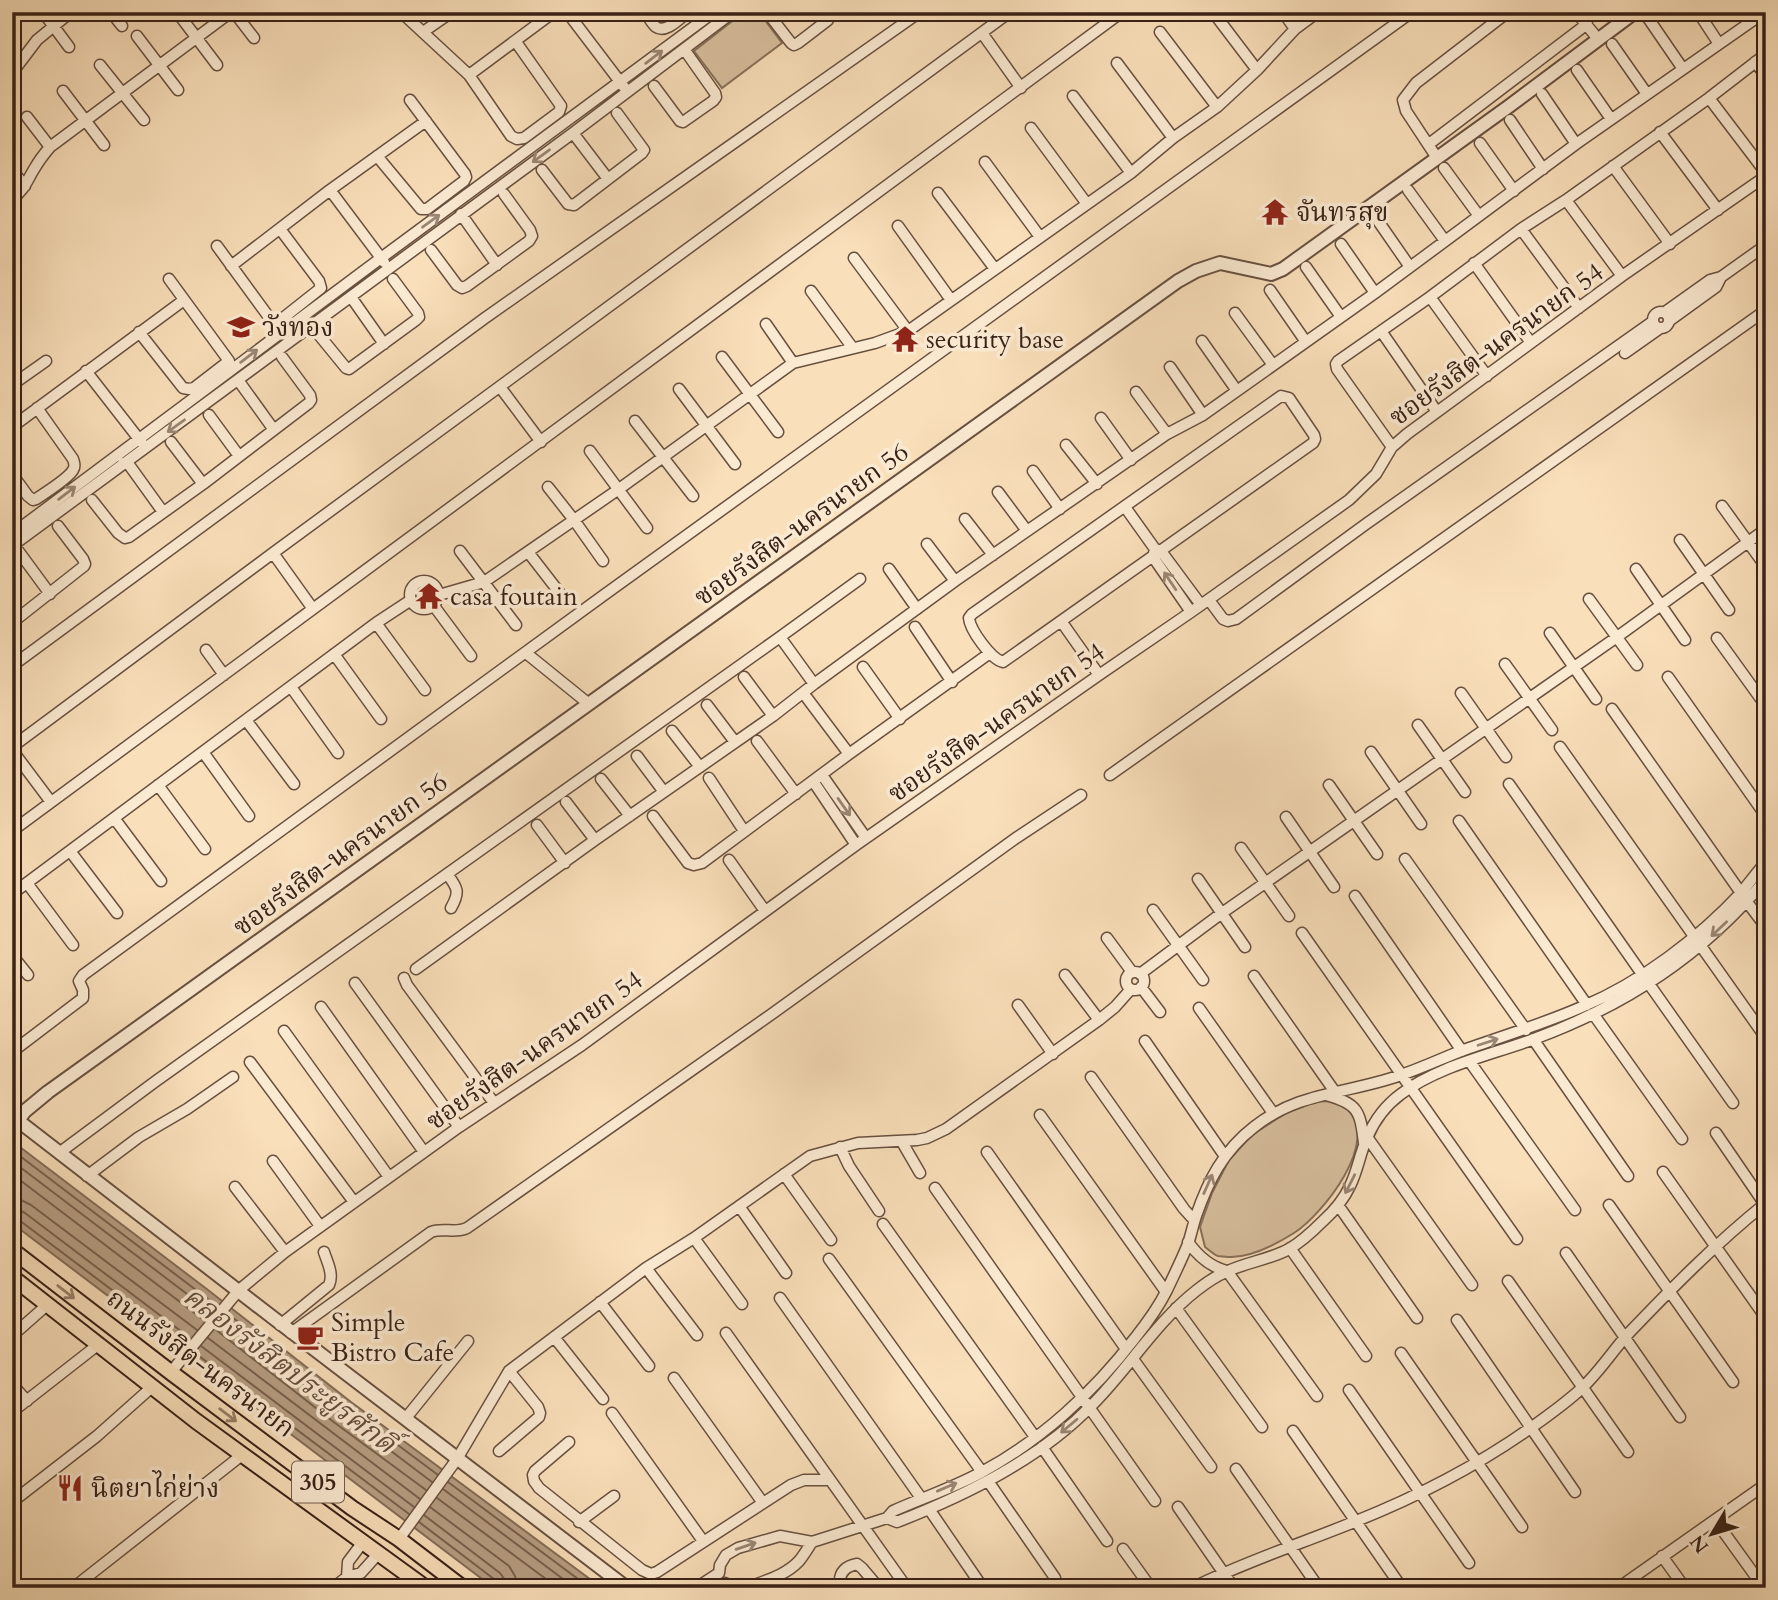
<svg xmlns="http://www.w3.org/2000/svg" width="1778" height="1600" font-family="Cardo,'Noto Serif Thai',serif">
<rect width="100%" height="100%" fill="#f9dfba"/>
<filter id="stains"><feTurbulence type="fractalNoise" baseFrequency=".00286" numOctaves="4"/><feColorMatrix values="0 0 0 0 .2 0 0 0 0 .09 0 0 0 0 .02 0 0 0 .5 -.17"/></filter>
<radialGradient id="worn" r=".72"><stop offset=".6" stop-color="#630" stop-opacity="0"/><stop offset="1" stop-color="#630" stop-opacity=".3"/></radialGradient>
<path fill="#d8bf9e" stroke="#88705a" stroke-width="2" d="M744,12H759L782,43L722,88L694,51Z
M1331,1101C1335,1103 1342,1105 1346,1108C1383,1140 1322,1215 1294,1233C1275,1245 1250,1258 1229,1257C1228,1257 1218,1256 1218,1256C1214,1255 1208,1249 1205,1247L1200,1227L1212,1193L1229,1160L1252,1135L1286,1113L1314,1102Z"/>
<path fill="#b79e83" stroke="#846c58" stroke-width="2" d="M12,1141L208,1290L351,1402L602,1588H494L17,1227L12,1223Z"/>
<g fill="none" stroke-linecap="round" stroke-linejoin="round">
<path stroke="#78604d" stroke-width="2" d="M12,1150L217,1306
M12,1161L212,1313
M12,1174L205,1321
M12,1199L21,1200L31,1205L197,1330
M12,1209L19,1210L25,1213L190,1338
M12,1218L19,1220L185,1345
M228,1314L347,1407L438,1475
M222,1321L342,1414L432,1482
M215,1329L335,1423L426,1490
M208,1338L420,1499
M201,1346L414,1507
M195,1353L409,1514
M448,1482L590,1588
M443,1489L575,1588
M437,1498L558,1588
M430,1507L509,1566L515,1576L517,1588
M424,1515L500,1573L505,1580L506,1588
M419,1522L494,1579L497,1588"/>
<defs>
<path id="minor" d="M43,12L69,47
M111,12L122,26
M177,12L217,65
M234,12L254,38
M401,12L469,75L511,136L517,139L524,138L559,112L561,106L516,42
M567,12L624,87
M645,12C648,16 652,24 656,27C666,34 680,18 688,12
M767,12L791,43L794,45L798,43L828,20L829,17L827,12
M1213,12L1257,70
M1283,12L1295,29
M1576,12L1598,39
M1698,12L1719,44
M1648,18L1683,69
M423,32L452,12
M1160,32L1217,107
M982,33L1021,88
M137,36L178,90
M1612,44L1647,94
M1755,62L1766,76
M1117,63L1173,138
M100,65L144,120
M1577,70L1611,119
M12,73L37,40L71,12
M469,75L554,12
M654,86L680,121L683,122L713,101L716,97L715,93L684,49
M63,91L104,145
M1542,94L1576,144
M1073,96L1131,173
M1709,98L1766,173
M27,117L50,147
M1510,120L1543,169
M1031,128L1087,204
M1660,132L1718,210
M573,133L608,179
M1480,143L1514,191
M1429,144L1587,24
M377,156L421,209H427L464,181L466,177L465,174L410,100
M1437,158L1406,111L1403,100L1416,83L1508,12
M985,162L1040,237
M1613,166L1670,244
M1444,168L1479,216
M12,170L25,186
M542,170L568,204L574,205L642,153L644,150L617,113
M330,190L384,262
M1408,190L1445,241
M938,193L995,269
M12,199C25,190 28,178 36,166C40,159 45,153 50,147L231,12
M1566,200L1622,276
M461,214L497,265
M1376,218L1410,267
M898,226L951,300
M1521,229L1579,308
M1341,244L1375,293
M217,246L271,320L275,322H278L321,288L319,281L280,229
M431,250L457,285L462,288L467,286L529,241L532,236L530,230L504,194
M854,258L908,331
M1474,263L1531,343
M231,266L330,190L426,121
M1306,267L1341,317
M1270,290L1306,342
M811,291L852,347
M351,297L384,344
M1430,297L1487,376
M1653 320a8 8 0 1 1 16 0a8 8 0 1 1-16 0Z
M1665,312L1710,280L1721,277L1766,245
M1235,313L1273,365
M1669,321L1716,287L1721,277
M766,324L793,363
M1381,331L1437,412
M139,332L183,388L189,389L194,388L229,361L169,279
M319,335L346,368L349,369L416,320L419,317L418,313L393,279
M1202,341L1237,391
M1625,353L1659,329
M722,357L778,432
M1170,367L1203,415
M12,371L21,378
M86,371L142,443
M238,380L274,430
M12,385L46,361
M500,387L541,442
M679,389L735,464
M1136,392L1167,434
M1281,396L1289,398L1314,435L1315,439L1313,443L1003,662C991,659 970,630 969,618L972,614Z
M209,415L239,456
M1101,418L1131,460
M635,421L693,496
M12,427L184,300
M1066,445L1097,484
M1392,447L1337,369L1336,364L1338,361L1430,297L1521,229L1566,200L1709,98L1766,54
M590,451L647,528
M123,463L127,462L163,512
M1033,471L1060,509
M12,474L28,496L33,500L36,499C45,493 69,478 73,470C76,466 74,463 73,459L37,408
M1765,476H1766
M203,484L309,403L311,400L310,395L282,357
M548,487L574,520L603,561
M998,492L1027,531
M92,500L118,533L125,538L129,537L203,484L171,442
M1722,506L1766,567
M1125,507L1155,549L1161,551L1201,605
M965,519L993,555
M12,534L381,258L714,12
M1680,540L1729,610
M927,544L955,581
M14,545L50,594
M12,546L573,133L733,12
M460,551L516,625
M528,552L559,592
M273,553L313,609
M1154,553L1153,557L1191,612
M889,569L917,609
M1636,569L1685,640
M410 595a14 14 0 1 1 28 0a14 14 0 1 1-28 0Z
M439,595L484,582L619,489L793,363L875,343L908,331L1131,173L1173,138L1217,107L1257,70L1295,29L1318,12
M1589,599L1637,665
M1209,600L1223,619L1228,621L1236,619L1366,524L1652,322
M434,606L471,656
M12,617L18,618L84,566L85,564L83,559L58,526
M1061,621L1099,675
M376,623L425,690
M915,627L952,682
M1550,633L1596,699
M780,637L860,579
M1717,638L1766,706
M206,650L224,675
M526,653L589,704
M334,654L381,719
M1505,664L1552,730
M12,666L485,318L920,12
M863,667L900,719
M744,677L773,716
M1668,677L1766,816
M291,687L338,753
M1461,693L1506,757
M807,698L849,754
M707,705L735,742
M1612,709L1741,893
M246,720L294,784
M1418,725L1465,792
M672,731L700,767
M757,741L796,794
M12,747L273,553L1010,12
M1560,747L1766,1038
M12,750L51,802
M203,752L249,816
M1371,752L1421,824
M637,756L664,792
M822,775L866,838
M1110,775L1766,310
M709,778L744,831
M601,779L630,816
M813,781L856,845
M1509,784L1642,974
M158,785L205,849
M1329,785L1377,854
M566,802L595,840
M653,816L688,863L694,865L702,863L849,754L990,653
M1286,817L1334,887
M114,818L161,881
M1459,821L1587,1005
M537,825L565,863
M12,831L1122,12
M1241,848L1289,916
M70,851L117,913
M1405,859L1526,1030
M729,860L765,911
M447,874C458,888 460,892 451,908
M1198,879L1245,947
M27,883L73,945
M12,894L376,623L411,600
M1355,896L1462,1051
M1747,902L1766,927
M1153,910L1203,980
M1302,933L1517,1239
M1107,938L1132,972
M12,955L28,975
M416,969L595,840L773,716L814,684
M1126 981a9 9 0 1 1 18 0a9 9 0 1 1-18 0Z
M1140,974L1222,913L1617,637L1766,529
M1065,975L1099,1020
M1254,976L1335,1092
M404,978L407,985L494,1103
M355,983L459,1127
M1649,984L1733,1103
M1141,987L1160,1012
M1018,1005L1053,1054
M321,1007L424,1152
M1199,1008L1273,1113
M1594,1015L1682,1139
M284,1031L389,1177
M1533,1039L1628,1176
M1145,1041L1224,1155
M12,1052L83,998V990L79,981L83,975L604,595L1412,12
M250,1062L354,1202
M1470,1062L1575,1210
M1091,1077L1184,1209L1194,1220
M1326,1095C1358,1104 1360,1110 1364,1143
M1040,1115L1166,1292
M1716,1133L1766,1206
M1367,1137L1472,1285
M902,1142L920,1173
M840,1147L849,1166L879,1211
M987,1152L1126,1349
M59,1153L156,1081L780,637L814,684L955,581L1167,434L1203,415L1375,293L1576,144L1765,12
M273,1161L320,1226
M1663,1172L1766,1318
M784,1174L831,1240
M87,1176L139,1137L187,1109L233,1077
M235,1187L285,1252
M935,1188L1155,1501
M1338,1205L1417,1318
M1609,1205L1733,1382
M739,1206L786,1273
M883,1224L1035,1437
M694,1238L742,1304
M1188,1242C1198,1256 1210,1267 1227,1271L1317,1396
M1290,1248L1366,1356
M1566,1253L1680,1417
M829,1259L982,1472
M646,1268L697,1335
M1508,1281L1628,1452
M780,1298L921,1498
M600,1302L649,1366
M1176,1308L1262,1427
M1457,1320L1575,1492
M280,1325L329,1285C334,1274 327,1262 324,1252
M291,1333L431,1232C443,1227 455,1234 467,1228L769,1016L1016,838L1081,795
M726,1333L907,1588
M12,1336L47,1305
M554,1337L603,1399
M1401,1353L1522,1527
M1133,1359L1211,1467
M171,1372L239,1290L285,1252L459,1127L582,1045L856,845L1099,675L1191,612L1349,500L1376,474L1392,447L1407,434L1622,276L1766,176
M674,1378L763,1503
M12,1384L27,1401
M1349,1390L1469,1563
M12,1412L99,1344
M612,1413L703,1541
M406,1418L468,1341
M1293,1431L1402,1588
M569,1442L535,1471L533,1475L534,1481L539,1488L642,1570L651,1574L657,1572L791,1485L804,1480H829
M1042,1447L1107,1541
M499,1451L539,1417L540,1413L538,1407L509,1371
M1236,1469L1319,1588
M988,1481L1055,1578
M12,1502L97,1436L152,1387
M1178,1507L1234,1588
M929,1509L983,1588
M887,1518L897,1522C966,1495 1040,1459 1092,1405C1129,1368 1156,1322 1197,1290C1206,1283 1216,1276 1226,1272C1246,1262 1269,1260 1289,1249C1301,1242 1313,1231 1323,1221C1334,1211 1344,1199 1350,1186C1358,1170 1360,1153 1367,1138C1374,1121 1386,1105 1401,1094C1438,1066 1491,1055 1534,1039C1626,1005 1703,955 1766,879
M1715,1520L1764,1588
M579,1522L614,1496
M399,1539L457,1459L509,1371L646,1268L694,1238L810,1156L858,1143L917,1140L927,1138L946,1129L1099,1020L1115,1007L1131,989
M1123,1549L1151,1588
M1662,1556L1685,1588
M347,1577L348,1562L363,1542
M840,1583C839,1572 846,1566 857,1564L862,1568L879,1588
M825,1585L827,1588
M73,1588L242,1455
M333,1588L347,1577L361,1573L379,1553
M696,1588L719,1573L720,1565L726,1555L738,1548L780,1536L812,1542L887,1518L893,1511C922,1498 953,1488 982,1472C1041,1440 1094,1392 1135,1338C1147,1323 1158,1308 1167,1290C1174,1275 1182,1259 1188,1244C1191,1235 1193,1225 1196,1216C1208,1181 1223,1151 1254,1127C1297,1093 1342,1094 1392,1078C1415,1071 1438,1060 1461,1051C1502,1036 1544,1024 1584,1006C1641,982 1699,938 1741,893C1749,883 1757,872 1766,862
M719,1588L725,1583L735,1588
M746,1588C764,1581 785,1576 799,1561C804,1555 808,1548 812,1542
M888,1588L900,1579
M1192,1588C1244,1562 1300,1544 1354,1522C1417,1497 1477,1466 1532,1427C1549,1415 1567,1402 1582,1388C1599,1372 1612,1352 1627,1335C1671,1289 1716,1243 1766,1203
M1618,1588L1766,1484"/>
<path id="tertiary" d="M12,1116C216,1275 421,1431 627,1588
M12,1128L25,1111L48,1092L1178,281L1196,271L1220,263L1271,274L1283,269L1508,107L1635,12"/>
<path id="primary" d="M12,1250L173,1374L352,1508L399,1539L463,1588
M12,1277L196,1421L426,1588"/>
</defs>
<use href="#minor" stroke="#685040" stroke-width="13"/>
<use href="#tertiary" stroke="#685040" stroke-width="16"/>
<use href="#primary" stroke="#382117" stroke-width="18"/>
<use href="#minor" stroke="#fbead2" stroke-width="10"/>
<use href="#tertiary" stroke="#fbead2" stroke-width="12"/>
<use href="#primary" stroke="#f9dfba" stroke-width="14"/>
</g>
<defs><path id="oneway-shaft" d="M-6 0H5M1.5-3L5.5 0L1.5 3" fill="none" stroke-width="1.6" stroke-linecap="round" stroke-linejoin="round" transform="scale(1.75)"/></defs>
<g stroke="#9a8674">
<use href="#oneway-shaft" transform="translate(654 57) rotate(-37)"/>
<use href="#oneway-shaft" transform="translate(541 156) rotate(144)"/>
<use href="#oneway-shaft" transform="translate(431 221) rotate(-36)"/>
<use href="#oneway-shaft" transform="translate(249 356) rotate(-37)"/>
<use href="#oneway-shaft" transform="translate(176 426) rotate(144)"/>
<use href="#oneway-shaft" transform="translate(67 493) rotate(-37)"/>
<use href="#oneway-shaft" transform="translate(1170 581) rotate(-124)"/>
<use href="#oneway-shaft" transform="translate(844 807) rotate(55)"/>
<use href="#oneway-shaft" transform="translate(1719 929) rotate(137)"/>
<use href="#oneway-shaft" transform="translate(1488 1042) rotate(-18)"/>
<use href="#oneway-shaft" transform="translate(1208 1184) rotate(-66)"/>
<use href="#oneway-shaft" transform="translate(1350 1184) rotate(117)"/>
<use href="#oneway-shaft" transform="translate(1069 1426) rotate(140)"/>
<use href="#oneway-shaft" transform="translate(947 1487) rotate(-23)"/>
<use href="#oneway-shaft" transform="translate(746 1546) rotate(-19)"/>
</g>
<g stroke="#988068">
<use href="#oneway-shaft" transform="translate(66 1292) rotate(38)"/>
<use href="#oneway-shaft" transform="translate(228 1415) rotate(37)"/>
</g>
<defs>
<symbol id="temple-bare" viewBox="-9 -9 18 18"><path d="M0-6L5-2H3V0L6.5 2.5H4V6H1.5V3h-3V6H-4V2.5H-6.5L-3 0V-2H-5Z" fill="#8f2418" stroke="#fbead2" stroke-width="2.5" paint-order="stroke"/></symbol>
<symbol id="school-bare" viewBox="-9 -9 18 18"><path d="M0-5L7-2L0 1L-7-2ZM-4 1L0 2.5L4 1V4Q0 6-4 4Z" fill="#8f2418" stroke="#fbead2" stroke-width="2.5" paint-order="stroke"/></symbol>
<symbol id="cafe-bare" viewBox="-9 -9 18 18"><path d="M-5.5-4.5H6V0H3Q3 3.5 0 3.5H-2.5Q-5.5 3.5-5.5 0ZM3-3.2v2h1.7v-2ZM-6 4.5H4V6H-6Z" fill="#8f2418" stroke="#fbead2" stroke-width="2.5" paint-order="stroke"/></symbol>
<symbol id="restaurant-bare" viewBox="-9 -9 18 18"><path d="M-5-6h1v4h1v-4h1v4h1v-4h1v5L-1.5 .5V6h-2V.5L-5-1ZM5-6V6H3V1.5H1.5Q1.5-4 5-6Z" fill="#8f2418" stroke="#fbead2" stroke-width="2.5" paint-order="stroke"/></symbol>
</defs>
<g fill-rule="evenodd">
<use href="#temple-bare" x="1256" y="193" width="38" height="38"/>
<use href="#school-bare" x="222" y="308" width="38" height="38"/>
<use href="#temple-bare" x="886" y="320" width="38" height="38"/>
<use href="#temple-bare" x="410" y="577" width="38" height="38"/>
<use href="#cafe-bare" x="291" y="1318" width="38" height="38"/>
<use href="#restaurant-bare" x="51" y="1469" width="38" height="38"/>
</g>
<g text-anchor="middle" stroke-width="7" stroke-linejoin="round" paint-order="stroke">
<rect fill="#fbead2" stroke="#725d4f" stroke-width="2" x="292" y="1461.5" width="52" height="41" rx="5"/>
<g font-size="24" font-weight="bold" fill="#382117">
<text x="318" y="1490">305</text>
</g>
<g font-size="26" fill="#382117" stroke="#fbead2" text-anchor="start">
<text x="1296" y="221">จันทรสุข</text>
<text x="262" y="336">วังทอง</text>
<text x="926" y="348">security base</text>
<text x="450" y="605">casa foutain</text>
<text x="331" y="1331">Simple<tspan x="331" dy="30">Bistro Cafe</tspan></text>
<text x="91" y="1497">นิตยาไก่ย่าง</text>
</g>
<g font-size="26" fill="#382117" stroke="#fbead2">
<text transform="translate(1496 344) rotate(-36)" y="9">ซอยรังสิต-นครนายก 54</text>
<text transform="translate(801 524) rotate(-36)" y="9">ซอยรังสิต-นครนายก 56</text>
<text transform="translate(996 722) rotate(-35)" y="9">ซอยรังสิต-นครนายก 54</text>
<text transform="translate(340 854) rotate(-36)" y="9">ซอยรังสิต-นครนายก 56</text>
<text transform="translate(534 1050) rotate(-35)" y="9">ซอยรังสิต-นครนายก 54</text>
<text transform="translate(201 1363) rotate(37)" y="9">ถนนรังสิต-นครนายก</text>
</g>
<g font-size="28" font-style="italic" fill="#644d3d" stroke="#fbead2">
<text transform="translate(290 1369) rotate(37)" y="10">คลองรังสิตประยูรศักดิ์</text>
</g>
</g>
<rect width="1778" height="1600" fill="none" stroke="#f9dfba" stroke-width="42"/>
<rect x="14" y="14" width="1750" height="1572" fill="none" stroke="#382117" stroke-width="3.5"/>
<rect x="21" y="21" width="1736" height="1558" fill="none" stroke="#382117" stroke-width="2"/>
<g transform="translate(1712 1534) rotate(232)" stroke="#fbead2" stroke-width="5" paint-order="stroke">
<path d="M0-5L12 26L0 18L-12 26Z" fill="#382117"/>
<text y="-10" font-size="19" font-weight="bold" text-anchor="middle" fill="#382117">N</text>
</g>
<rect width="100%" height="100%" filter="url(#stains)"/>
<rect width="100%" height="100%" fill="url(#worn)"/>
</svg>
